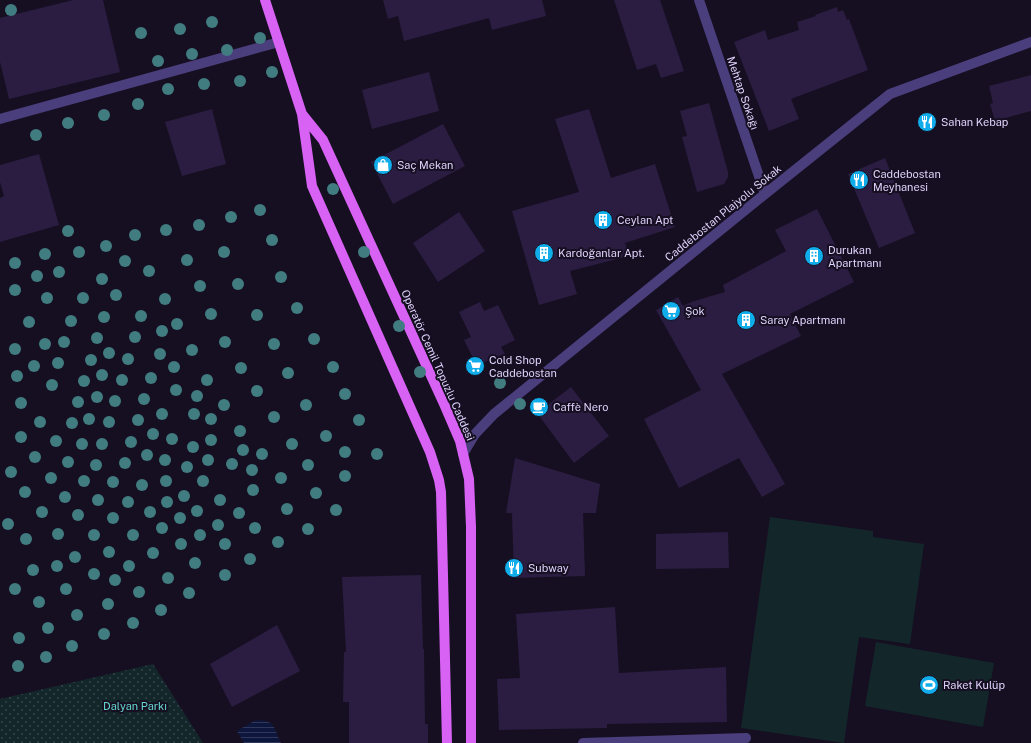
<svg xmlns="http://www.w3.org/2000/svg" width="1031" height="743" font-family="'Public Sans',sans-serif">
<defs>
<pattern id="park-dots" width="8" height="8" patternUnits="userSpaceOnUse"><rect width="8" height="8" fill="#13272b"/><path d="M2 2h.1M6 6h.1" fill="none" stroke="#35454b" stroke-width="1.8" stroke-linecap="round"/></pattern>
<pattern id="water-rules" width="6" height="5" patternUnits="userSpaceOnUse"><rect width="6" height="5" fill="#0d163c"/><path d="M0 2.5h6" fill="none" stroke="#303759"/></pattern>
</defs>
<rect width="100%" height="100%" fill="#160f21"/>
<path fill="url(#park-dots)" d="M153,664L203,743H0V699Z"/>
<path fill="#13272b" d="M770,517L873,531V537L924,544L910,644L859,637L844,743L741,728Z
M876,642L994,663L983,727L865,706Z"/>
<path fill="url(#water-rules)" d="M260,720C277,722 274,730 281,743H244L237,731L254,721Z"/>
<path fill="#2a1d41" d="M73,0H103L120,72L9,99L0,62V18Z
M383,0H542L546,16L492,30L489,18L404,41L398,16L388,19Z
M614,0H660L684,71L661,78L656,64L637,70Z
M837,7L838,12L843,10L847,20L849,19L868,70L791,99L799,119L769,131L734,42L765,30L768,40L799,30L797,22L816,16L815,15Z
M429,72L439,111L372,129L362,90Z
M1031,75V111L995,121L990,104L993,103L989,86Z
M709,103L728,172V177L724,184L697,192L682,137L687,136L680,111Z
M212,109L226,164L182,176L165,122Z
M589,109L611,178L655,164L675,227L625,243L629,256L570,271L577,294L539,305L512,211L579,192L555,119Z
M443,124L465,166L393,204L371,162Z
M39,154L59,225L0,242V198L4,196L0,182V165Z
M885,158L915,233L879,248L848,174Z
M817,209L854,282L790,314L801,336L722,374L785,484L762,497L739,458L679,488L644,419L701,390L656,310L678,297L683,306L691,302L725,292L723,285L786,251L775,230Z
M459,212L485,251L438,282L413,243Z
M480,302L484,311L498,305L515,340L501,347L505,354L493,358L477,366L464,340L471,337L459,312Z
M571,387L609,436L574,463L537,413Z
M515,458L600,484L596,513H583L585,576L514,578L512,513H506Z
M728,532L729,568L656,569V534Z
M421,575L423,649H424L425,724H428V743H349V702H343L344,652H346L342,577Z
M615,607L619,673L726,667L727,722L607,724V728L499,730L497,679L520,678L516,614Z
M277,625L300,671L232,707L210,664Z"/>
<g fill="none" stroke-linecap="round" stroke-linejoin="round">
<path stroke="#4b3e7d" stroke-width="10" d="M583,743L746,738"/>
<path stroke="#4b3e7d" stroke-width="10" d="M699,0L765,194
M0,119L279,42
M463,454L475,434L494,414L765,194L890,94L1031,42"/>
<path stroke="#d762f4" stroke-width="10" d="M265,0L302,114L323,140L444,404L460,441L469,479L471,527V743
M302,114L312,186L430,452L439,480L441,492L447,743"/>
</g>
<g fill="#417c80">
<circle cx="11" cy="10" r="6"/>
<circle cx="212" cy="22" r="6"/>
<circle cx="180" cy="29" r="6"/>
<circle cx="141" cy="33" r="6"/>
<circle cx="260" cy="38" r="6"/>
<circle cx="227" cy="50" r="6"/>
<circle cx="192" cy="54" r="6"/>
<circle cx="158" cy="61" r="6"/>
<circle cx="272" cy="72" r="6"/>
<circle cx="240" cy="81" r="6"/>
<circle cx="204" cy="84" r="6"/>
<circle cx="168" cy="89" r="6"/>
<circle cx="138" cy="104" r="6"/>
<circle cx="104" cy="115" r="6"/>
<circle cx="68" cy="123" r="6"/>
<circle cx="36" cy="135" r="6"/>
<circle cx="333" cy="189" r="6"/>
<circle cx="260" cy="210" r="6"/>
<circle cx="231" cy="217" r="6"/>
<circle cx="199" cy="225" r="6"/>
<circle cx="166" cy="230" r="6"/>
<circle cx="68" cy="231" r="6"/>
<circle cx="135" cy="235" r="6"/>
<circle cx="272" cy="240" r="6"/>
<circle cx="106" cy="246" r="6"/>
<circle cx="79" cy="252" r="6"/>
<circle cx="224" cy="252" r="6"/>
<circle cx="364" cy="252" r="6"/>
<circle cx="45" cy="254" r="6"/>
<circle cx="187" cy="260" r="6"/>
<circle cx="125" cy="261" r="6"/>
<circle cx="15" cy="263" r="6"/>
<circle cx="149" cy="271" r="6"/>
<circle cx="59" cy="272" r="6"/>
<circle cx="37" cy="276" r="6"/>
<circle cx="281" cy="277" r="6"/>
<circle cx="102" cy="279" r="6"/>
<circle cx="238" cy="284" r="6"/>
<circle cx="200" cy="286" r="6"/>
<circle cx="15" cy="290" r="6"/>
<circle cx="116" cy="295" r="6"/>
<circle cx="47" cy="298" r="6"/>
<circle cx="83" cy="298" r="6"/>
<circle cx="165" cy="299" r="6"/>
<circle cx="297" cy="308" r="6"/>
<circle cx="211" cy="314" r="6"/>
<circle cx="257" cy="315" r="6"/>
<circle cx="141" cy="316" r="6"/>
<circle cx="104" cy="317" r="6"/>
<circle cx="71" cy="321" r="6"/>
<circle cx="29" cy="322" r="6"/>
<circle cx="177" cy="324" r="6"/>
<circle cx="399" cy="326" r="6"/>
<circle cx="162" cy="331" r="6"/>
<circle cx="135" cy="337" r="6"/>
<circle cx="97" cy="338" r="6"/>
<circle cx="314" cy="339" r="6"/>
<circle cx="64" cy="342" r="6"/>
<circle cx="225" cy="342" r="6"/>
<circle cx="45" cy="344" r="6"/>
<circle cx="274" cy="344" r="6"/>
<circle cx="15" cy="349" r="6"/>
<circle cx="192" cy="350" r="6"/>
<circle cx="109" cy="353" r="6"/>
<circle cx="160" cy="354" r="6"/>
<circle cx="128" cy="359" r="6"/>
<circle cx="91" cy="360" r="6"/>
<circle cx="58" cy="363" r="6"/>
<circle cx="34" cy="366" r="6"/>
<circle cx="174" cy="367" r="6"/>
<circle cx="333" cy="367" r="6"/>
<circle cx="241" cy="368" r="6"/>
<circle cx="420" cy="372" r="6"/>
<circle cx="288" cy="373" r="6"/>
<circle cx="102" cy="375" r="6"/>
<circle cx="17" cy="376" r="6"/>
<circle cx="151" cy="378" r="6"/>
<circle cx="122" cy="380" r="6"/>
<circle cx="207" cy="380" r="6"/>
<circle cx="84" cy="381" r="6"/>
<circle cx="500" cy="383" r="6"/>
<circle cx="52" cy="385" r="6"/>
<circle cx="176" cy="390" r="6"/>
<circle cx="257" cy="391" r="6"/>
<circle cx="345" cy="394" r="6"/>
<circle cx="197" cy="396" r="6"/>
<circle cx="97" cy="397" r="6"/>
<circle cx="144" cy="399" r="6"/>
<circle cx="115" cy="401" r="6"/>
<circle cx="78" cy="402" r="6"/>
<circle cx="21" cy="403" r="6"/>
<circle cx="520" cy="404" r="6"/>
<circle cx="224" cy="405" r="6"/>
<circle cx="306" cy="405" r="6"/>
<circle cx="162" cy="414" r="6"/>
<circle cx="194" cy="414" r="6"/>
<circle cx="274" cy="417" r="6"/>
<circle cx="89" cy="419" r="6"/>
<circle cx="211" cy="419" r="6"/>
<circle cx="138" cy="420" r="6"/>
<circle cx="359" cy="420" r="6"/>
<circle cx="40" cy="422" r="6"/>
<circle cx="109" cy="422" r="6"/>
<circle cx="72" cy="423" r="6"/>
<circle cx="240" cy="431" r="6"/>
<circle cx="153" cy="434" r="6"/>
<circle cx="326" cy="436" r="6"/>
<circle cx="21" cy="437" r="6"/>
<circle cx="172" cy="439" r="6"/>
<circle cx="211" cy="440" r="6"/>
<circle cx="56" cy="441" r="6"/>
<circle cx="131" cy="442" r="6"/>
<circle cx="82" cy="444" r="6"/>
<circle cx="102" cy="444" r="6"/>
<circle cx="292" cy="444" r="6"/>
<circle cx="193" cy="447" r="6"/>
<circle cx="243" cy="450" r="6"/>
<circle cx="345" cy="452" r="6"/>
<circle cx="262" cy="454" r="6"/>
<circle cx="377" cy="454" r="6"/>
<circle cx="147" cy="455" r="6"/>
<circle cx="35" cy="457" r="6"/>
<circle cx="165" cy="460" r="6"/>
<circle cx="208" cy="460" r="6"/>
<circle cx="68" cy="462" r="6"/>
<circle cx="125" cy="463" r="6"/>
<circle cx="232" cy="464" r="6"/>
<circle cx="96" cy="465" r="6"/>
<circle cx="308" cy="465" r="6"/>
<circle cx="187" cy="467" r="6"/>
<circle cx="252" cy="470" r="6"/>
<circle cx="11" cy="472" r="6"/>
<circle cx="345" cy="476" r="6"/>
<circle cx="51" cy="478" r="6"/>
<circle cx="281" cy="478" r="6"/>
<circle cx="84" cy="481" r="6"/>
<circle cx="166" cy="481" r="6"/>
<circle cx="203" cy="481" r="6"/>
<circle cx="113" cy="482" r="6"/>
<circle cx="142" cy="485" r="6"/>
<circle cx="253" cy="490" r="6"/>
<circle cx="25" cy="492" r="6"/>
<circle cx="316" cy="493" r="6"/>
<circle cx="184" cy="496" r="6"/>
<circle cx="65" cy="497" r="6"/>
<circle cx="98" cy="500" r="6"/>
<circle cx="220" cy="500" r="6"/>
<circle cx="128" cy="502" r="6"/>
<circle cx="167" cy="502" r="6"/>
<circle cx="287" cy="509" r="6"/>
<circle cx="336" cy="510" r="6"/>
<circle cx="197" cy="511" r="6"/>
<circle cx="42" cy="512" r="6"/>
<circle cx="150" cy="512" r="6"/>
<circle cx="239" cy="513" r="6"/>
<circle cx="78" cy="515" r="6"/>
<circle cx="113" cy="518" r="6"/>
<circle cx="180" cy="518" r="6"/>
<circle cx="8" cy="524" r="6"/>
<circle cx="218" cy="525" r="6"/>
<circle cx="162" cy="528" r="6"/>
<circle cx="255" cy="528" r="6"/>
<circle cx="308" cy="529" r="6"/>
<circle cx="58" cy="534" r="6"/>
<circle cx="94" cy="535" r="6"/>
<circle cx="133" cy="535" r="6"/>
<circle cx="200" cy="535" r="6"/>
<circle cx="26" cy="539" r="6"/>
<circle cx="278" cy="542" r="6"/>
<circle cx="181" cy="544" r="6"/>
<circle cx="225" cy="544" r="6"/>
<circle cx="109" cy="552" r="6"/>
<circle cx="153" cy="553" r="6"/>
<circle cx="75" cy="557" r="6"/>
<circle cx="250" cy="559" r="6"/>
<circle cx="195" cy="563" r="6"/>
<circle cx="57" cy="566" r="6"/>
<circle cx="129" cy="566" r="6"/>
<circle cx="33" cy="570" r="6"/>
<circle cx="94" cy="574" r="6"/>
<circle cx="225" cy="575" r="6"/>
<circle cx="168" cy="578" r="6"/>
<circle cx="115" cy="580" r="6"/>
<circle cx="15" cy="589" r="6"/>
<circle cx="66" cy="589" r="6"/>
<circle cx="139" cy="592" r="6"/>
<circle cx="189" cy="593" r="6"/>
<circle cx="39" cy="602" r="6"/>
<circle cx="108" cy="604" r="6"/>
<circle cx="161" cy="610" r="6"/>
<circle cx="77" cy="615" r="6"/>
<circle cx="133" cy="623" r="6"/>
<circle cx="48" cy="628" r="6"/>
<circle cx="104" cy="634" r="6"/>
<circle cx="19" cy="638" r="6"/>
<circle cx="72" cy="646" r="6"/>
<circle cx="46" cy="657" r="6"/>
<circle cx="18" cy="666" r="6"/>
</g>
<defs>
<symbol id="restaurant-disc" viewBox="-11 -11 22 22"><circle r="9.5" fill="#11adea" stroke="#160f21"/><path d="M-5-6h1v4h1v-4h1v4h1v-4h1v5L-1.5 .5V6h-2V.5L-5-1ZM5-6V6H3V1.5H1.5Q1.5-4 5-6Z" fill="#fff"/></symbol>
<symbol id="shop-disc" viewBox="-11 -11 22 22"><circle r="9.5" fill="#11adea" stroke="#160f21"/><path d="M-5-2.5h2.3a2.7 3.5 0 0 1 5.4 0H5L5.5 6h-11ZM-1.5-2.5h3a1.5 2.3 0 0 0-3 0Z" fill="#fff"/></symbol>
<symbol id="building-disc" viewBox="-11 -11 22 22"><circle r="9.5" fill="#11adea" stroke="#160f21"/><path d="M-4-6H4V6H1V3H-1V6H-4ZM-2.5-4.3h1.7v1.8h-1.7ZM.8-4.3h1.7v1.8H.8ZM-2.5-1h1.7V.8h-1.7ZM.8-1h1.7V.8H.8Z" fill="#fff"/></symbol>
<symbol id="supermarket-disc" viewBox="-11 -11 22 22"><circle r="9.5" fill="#11adea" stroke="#160f21"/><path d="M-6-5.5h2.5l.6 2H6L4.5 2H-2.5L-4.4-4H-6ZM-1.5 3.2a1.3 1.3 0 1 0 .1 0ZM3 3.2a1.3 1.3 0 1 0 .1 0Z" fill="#fff"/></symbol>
<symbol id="cafe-disc" viewBox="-11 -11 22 22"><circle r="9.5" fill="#11adea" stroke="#160f21"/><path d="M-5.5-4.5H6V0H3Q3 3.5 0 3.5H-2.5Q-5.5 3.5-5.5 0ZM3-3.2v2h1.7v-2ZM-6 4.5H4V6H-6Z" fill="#fff"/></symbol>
<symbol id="stadium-disc" viewBox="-11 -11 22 22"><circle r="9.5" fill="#11adea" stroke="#160f21"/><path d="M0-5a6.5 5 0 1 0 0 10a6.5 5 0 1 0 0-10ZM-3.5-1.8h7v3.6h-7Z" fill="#fff"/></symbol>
</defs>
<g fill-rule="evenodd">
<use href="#restaurant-disc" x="916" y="111" width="22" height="22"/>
<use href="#shop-disc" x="372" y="154" width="22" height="22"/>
<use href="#restaurant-disc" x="848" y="169" width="22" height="22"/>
<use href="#building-disc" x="592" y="209" width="22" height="22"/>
<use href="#building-disc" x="533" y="242" width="22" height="22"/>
<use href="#building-disc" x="803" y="245" width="22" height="22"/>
<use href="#supermarket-disc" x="660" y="300" width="22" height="22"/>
<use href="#building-disc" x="735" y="309" width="22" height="22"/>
<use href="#supermarket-disc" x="464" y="355" width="22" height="22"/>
<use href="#cafe-disc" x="528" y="396" width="22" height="22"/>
<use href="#restaurant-disc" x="503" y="557" width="22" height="22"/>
<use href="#stadium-disc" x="918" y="674" width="22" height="22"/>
</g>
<g text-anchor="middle" stroke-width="4" stroke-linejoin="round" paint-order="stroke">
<g font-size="11" fill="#dfd3fc" stroke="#160f21">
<text transform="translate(743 93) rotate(71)" y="4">Mehtap Sokağı</text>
<text transform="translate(723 213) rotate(-39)" y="4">Caddebostan Plajyolu Sokak</text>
<text transform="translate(438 365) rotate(66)" y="4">Operatör Cemil Topuzlu Caddesi</text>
</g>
<g font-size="11" fill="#dfd3fc" stroke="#160f21" text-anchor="start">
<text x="941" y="126">Sahan Kebap</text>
<text x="397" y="169">Saç Mekan</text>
<text x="873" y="178">Caddebostan<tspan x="873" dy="13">Meyhanesi</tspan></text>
<text x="617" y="224">Ceylan Apt</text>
<text x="828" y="254">Durukan<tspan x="828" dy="13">Apartmanı</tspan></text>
<text x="558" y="257">Kardoğanlar Apt.</text>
<text x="685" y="315">Şok</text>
<text x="760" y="324">Saray Apartmanı</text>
<text x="489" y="364">Cold Shop<tspan x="489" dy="13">Caddebostan</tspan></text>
<text x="553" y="411">Caffè Nero</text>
<text x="528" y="572">Subway</text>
<text x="943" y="689">Raket Kulüp</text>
</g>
<g font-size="11" fill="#64d6ce" stroke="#160f21">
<text x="135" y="710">Dalyan Parkı</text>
</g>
</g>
</svg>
